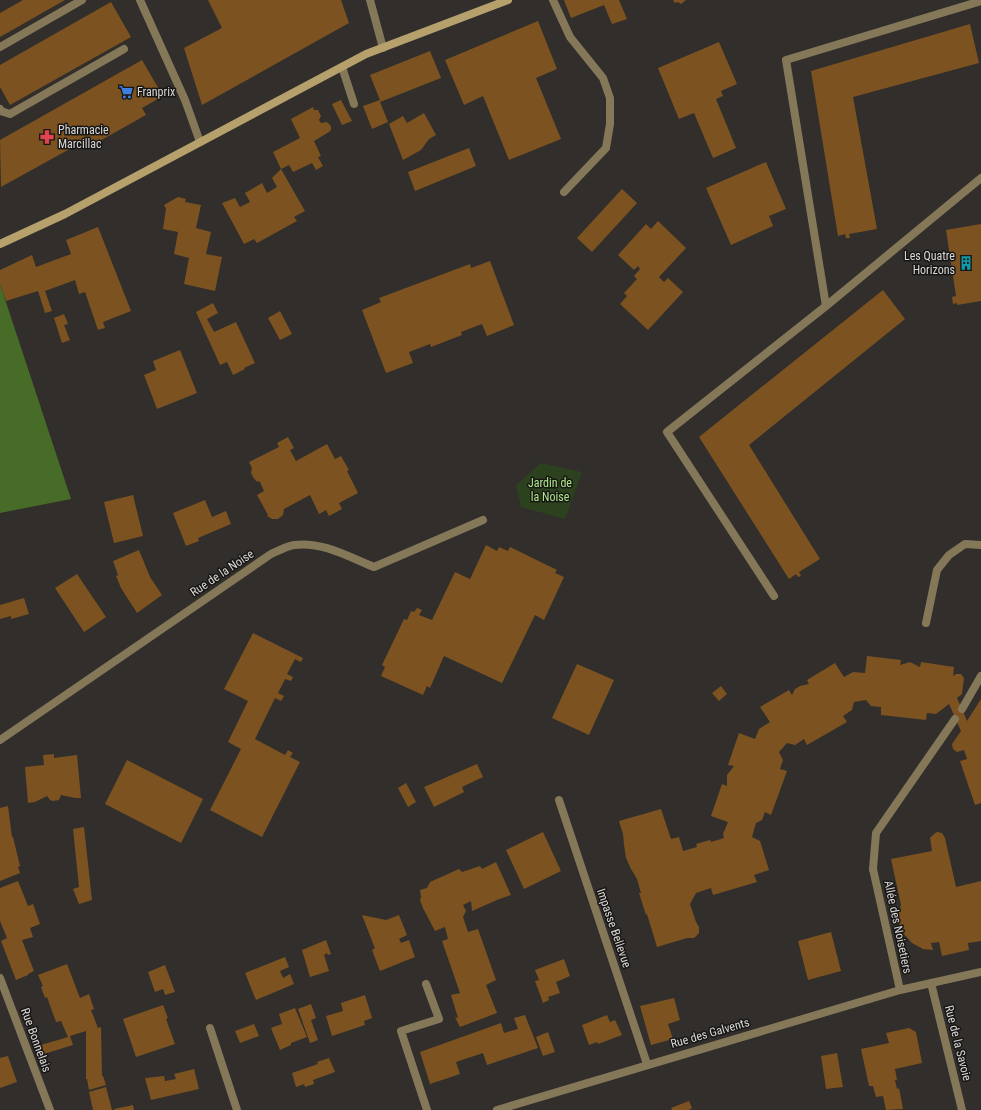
<svg xmlns="http://www.w3.org/2000/svg" width="981" height="1110" font-family="'Roboto Condensed',sans-serif">
<rect width="100%" height="100%" fill="#312e2b"/>
<path fill="#2c411d" d="M541,463L582,472L565,519L521,507L516,485Z"/>
<path fill="#466c28" d="M0,284L71,499L0,513Z"/>
<path fill="#7c5320" d="M23,0H65L0,37V13Z
M208,0H341L349,23L202,105L184,48L222,28Z
M564,0H619L627,19L612,24L604,5L571,18Z
M673,0H686L681,4L678,2L675,3Z
M111,2L131,37L10,105L0,87V65Z
M538,21L557,69L536,78L561,139L509,160L483,96L464,105L445,60Z
M970,24L979,63L853,97L877,229L849,234L850,238H846L845,234L838,236L811,71Z
M719,42L737,84L721,91L723,96L716,99L736,148L713,158L694,113L679,119L658,68Z
M430,51L441,78L380,102L388,122L372,129L363,106L380,100L370,75Z
M142,60L163,96L142,108L146,115L89,147L86,145L84,141L1,187L0,140Z
M341,100L352,121L342,125L332,104Z
M313,107L314,110H318L321,116L319,120L321,123L327,122L331,126V130L329,132L314,141L321,156L318,157L323,166L316,170L312,163L293,172L289,165L281,169L273,152L300,138L291,119Z
M424,113L436,135L429,139L421,150L403,160L389,124L403,116L407,123Z
M469,148L476,166L415,191L408,172Z
M766,162L786,209L769,216L773,226L731,245L706,188Z
M281,169L305,211L294,217L297,221L257,243L254,239L244,244L222,203L235,198L240,207L250,202L245,193L262,183L267,193L277,187L272,178Z
M622,189L637,203L592,252L577,238Z
M178,197L186,199L185,202L201,205L196,228L211,232L206,254L222,257L215,291L184,284L189,258L174,254L178,232L163,229L166,209L164,205Z
M658,221L686,248L659,277L664,282L668,278L683,292L648,330L620,304L627,296L624,293L637,279L634,276L640,269L638,266L634,270L618,255L646,224L651,229Z
M981,224V301L957,305V303L953,304L952,297L956,296L946,230Z
M98,227L131,311L103,322L105,328L98,330L85,292L79,294L75,280L45,291L52,311L45,313L38,291L6,301L0,284V270L32,255L36,267L71,254L66,240Z
M490,261L514,325L487,336L482,324L461,332L462,335L431,347L430,344L409,352L413,363L386,373L362,310L381,302L379,298L470,264L471,268Z
M883,290L905,319L749,445L820,559L799,572L801,576L798,577L796,574L789,579L699,437Z
M213,303L218,313L207,319L214,332L236,322L255,363L244,368L245,369L233,375L227,362L220,365L196,312Z
M280,311L292,334L280,340L268,318Z
M64,314L68,324L64,325L70,340L62,343L54,318Z
M180,350L197,393L157,409L144,375L156,370L153,361Z
M288,437L294,448L290,450L296,461L327,444L335,459L341,456L349,470L347,471L358,493L339,503L342,509L329,516L326,510L319,514L310,495L284,509L283,515L278,519H272L267,516L268,515L257,495L264,491L260,482L256,481L253,477L251,473L252,468L249,462L279,447L277,443Z
M133,495L143,536L114,543L104,502Z
M205,500L212,517L226,511L231,524L198,538L199,541L186,546L173,513Z
M486,545L497,551L499,547L508,551L510,547L557,570L555,573L564,577L544,620L535,615L502,683L444,656L430,688L427,686L423,695L381,676L385,667L382,665L404,619L407,620L411,611L414,612L417,608L422,610L419,615L432,620L455,572L470,579Z
M139,550L150,577L162,595L137,613L121,588L116,576L118,575L113,561Z
M77,574L106,617L84,632L55,588Z
M24,598L29,614L11,619V616L0,619V605Z
M253,633L303,658L301,662L295,659L287,674L293,677L291,681L285,679L278,693L284,696L281,701L275,698L255,739L285,755L288,750L293,753L290,757L300,762L262,837L210,810L241,749L228,742L248,701L224,689Z
M867,656L901,660L900,665L910,662L920,667L921,662L954,667L953,676L956,674H961L964,678L962,694L957,698L967,721L981,699V803L975,805L960,761L967,759L964,750L957,752L953,749L952,744L961,731L949,704L936,714L927,713L926,720L881,715V707L871,706L866,700L854,702L852,710L843,716L847,722L807,745L804,739L795,745L787,743L779,752L783,760L780,769L787,771L771,815L765,812L762,820L756,823L752,837L760,841L769,870L754,875L757,882L713,895L711,888L696,893L690,904L696,922L699,927V933L694,938H687L657,947L647,914L646,915L639,893H641L637,879L631,869L626,858L624,845L623,834L619,821L661,809L671,839L679,837L683,851L697,847L696,844L710,840L711,842L724,838L723,834L728,822L711,816L722,784L727,786V775L734,766L728,765L739,733L755,739L759,729L770,722L760,707L789,690L792,695L795,689L800,686L809,684L807,680L835,663L844,677L853,672L865,673Z
M577,664L614,680L589,735L552,718Z
M721,686L727,694L719,701L712,693Z
M54,754V758L77,755L81,798H75L61,795L59,800L53,801L50,800L47,796L35,802L28,803L25,767L44,765L43,755Z
M127,760L203,799L181,843L105,804Z
M477,764L483,777L462,787L464,792L434,807L424,787Z
M406,783L416,802L408,807L398,788Z
M8,806L12,837H13L20,866L18,867L20,873L0,881V808Z
M84,827L92,900L79,904L73,889L79,887L73,829Z
M543,832L561,871L524,889L506,850Z
M937,832L942,833L945,838L956,887L981,881V941L968,943L969,950L942,956L939,942L931,943L933,950L923,949L912,943L903,933L899,923L898,915L901,905L891,859L932,851L930,838L934,834Z
M496,862L511,895L497,900L472,911L471,901L463,905L466,911L463,917L468,932L478,929L496,980L486,985L497,1013L460,1027L455,1017L458,1018L451,995L460,993L442,941L448,939L445,927L435,931L423,908L420,900L421,897L420,890L427,888L430,882L459,869L462,872L480,866L482,869Z
M18,881L28,906L33,904L40,924L30,928L33,937L22,940L34,971L28,974V975L16,980L1,941L7,938L0,921V888Z
M362,915L386,920L399,915L407,935L399,939L401,943L409,940L415,957L380,971L372,950L375,948L374,946Z
M831,932L841,971L808,980L798,941Z
M326,940L331,954L328,955L327,953L324,955L329,971L310,977L302,950Z
M285,957L289,967L280,971L283,978L290,974L294,984L256,1000L245,973Z
M564,959L570,976L556,982L560,993L548,997L549,1000L543,1003L535,981L539,980L535,970Z
M67,964L80,998L89,994L94,1009L91,1010L98,1028L101,1027L102,1076H103L106,1085L89,1090L87,1079H86V1031L70,1036L73,1045L44,1054L41,1045L68,1037L61,1021L56,1022L47,997L45,998L41,987L43,986L38,975Z
M165,965L175,992L165,995L163,989L155,992L148,972Z
M365,995L372,1018L364,1021L365,1025L332,1036L326,1016L343,1011L341,1003Z
M674,998L680,1020L668,1024L673,1039L651,1045L640,1006Z
M311,1004L316,1018L311,1020L318,1040L310,1043L298,1009Z
M163,1005L168,1018L166,1019L175,1044L136,1057L123,1019Z
M295,1008L307,1037L291,1043V1045L280,1050L271,1028L282,1024L279,1014Z
M525,1015L538,1048L487,1065L483,1053L456,1062L460,1074L430,1084L420,1052L501,1023L504,1033L518,1029L514,1018Z
M607,1015L610,1022L615,1020L622,1035L598,1044L597,1042L589,1045L582,1025Z
M254,1024L259,1036L240,1043L235,1031Z
M909,1028L916,1032L922,1063L895,1069L897,1080H895L897,1089L899,1088L903,1109L886,1110L883,1096L876,1097L873,1086H869L861,1049L889,1043L886,1033Z
M548,1032L555,1052L543,1056L536,1037Z
M837,1053L843,1087L826,1089L821,1056Z
M8,1056L17,1082L0,1088V1058Z
M329,1058L335,1072L313,1080L314,1084L305,1087L304,1084L296,1087L292,1073L318,1064L317,1062Z
M194,1069L199,1089L151,1100L145,1078L164,1076L165,1081L176,1079L174,1074Z
M106,1087L112,1110H93L89,1092Z
M689,1101L692,1108L689,1110H672L671,1108Z
M133,1105L134,1110H115L114,1109Z"/>
<g fill="none" stroke-linecap="round" stroke-linejoin="round">
<path stroke="#857858" stroke-width="8" d="M140,0L185,100L200,142
M370,0L383,48
M553,0L570,37L603,78L610,98V124L606,148L564,192
M0,47L82,0
M342,67L354,104
M0,109L1,111L10,114L124,49
M826,306L786,60L981,1
M774,596L667,432L826,306L981,178
M926,623L937,570L949,555L965,544L981,545
M962,709L981,676
M873,869L876,833L955,719
M426,984L439,1019L401,1031L427,1110"/>
<path stroke="#857858" stroke-width="8" d="M559,800L647,1064"/>
<path stroke="#857858" stroke-width="8" d="M0,740L271,554C278,551 287,546 294,545C322,541 349,557 374,567L483,520
M873,869L900,990
M0,978L50,1110
M931,983L962,1110
M210,1028L237,1110
M497,1110L900,990L981,972"/>
<path stroke="#b6a16d" stroke-width="8" d="M0,244L65,214L366,54L508,0"/>
</g>
<defs>
<symbol id="supermarket-bare" viewBox="-9 -9 18 18"><path d="M-6-5.5h2.5l.6 2H6L4.5 2H-2.5L-4.4-4H-6ZM-1.5 3.2a1.3 1.3 0 1 0 .1 0ZM3 3.2a1.3 1.3 0 1 0 .1 0Z" fill="#3f7fe0" stroke="#181715" stroke-width="2.5" paint-order="stroke"/></symbol>
<symbol id="pharmacy-bare" viewBox="-9 -9 18 18"><path d="M-2-6h4v4h4v4h-4v4h-4v-4h-4v-4h4Z" fill="#e0444e" stroke="#181715" stroke-width="2.5" paint-order="stroke"/></symbol>
<symbol id="building-bare" viewBox="-9 -9 18 18"><path d="M-4-6H4V6H1V3H-1V6H-4ZM-2.5-4.3h1.7v1.8h-1.7ZM.8-4.3h1.7v1.8H.8ZM-2.5-1h1.7V.8h-1.7ZM.8-1h1.7V.8H.8Z" fill="#0f9aa8" stroke="#181715" stroke-width="2.5" paint-order="stroke"/></symbol>
</defs>
<g fill-rule="evenodd">
<use href="#supermarket-bare" x="116" y="82" width="20" height="20"/>
<use href="#pharmacy-bare" x="37" y="127" width="20" height="20"/>
<use href="#building-bare" x="956" y="253" width="20" height="20"/>
</g>
<g text-anchor="middle" stroke-width="3" stroke-linejoin="round" paint-order="stroke">
<g font-size="12" fill="#dad8d6" stroke="#181715" text-anchor="start">
<text x="137" y="96">Franprix</text>
<text x="58" y="134">Pharmacie<tspan x="58" dy="14">Marcillac</tspan></text>
<text x="955" y="260" text-anchor="end">Les Quatre<tspan x="955" dy="14">Horizons</tspan></text>
</g>
<g font-size="12" fill="#aee788" stroke="#181715">
<text x="550" y="487">Jardin de<tspan x="550" dy="14">la Noise</tspan></text>
</g>
<g font-size="12" fill="#dad8d6" stroke="#181715">
<text transform="translate(222 573) rotate(-34)" y="4">Rue de la Noise</text>
<text transform="translate(898 927) rotate(78)" y="4">Allée des Noisetiers</text>
<text transform="translate(614 928) rotate(71)" y="4">Impasse Bellevue</text>
<text transform="translate(710 1033) rotate(-16)" y="4">Rue des Galvents</text>
<text transform="translate(36 1040) rotate(70)" y="4">Rue Bonnelais</text>
<text transform="translate(958 1043) rotate(76)" y="4">Rue de la Savoie</text>
</g>
</g>
</svg>
